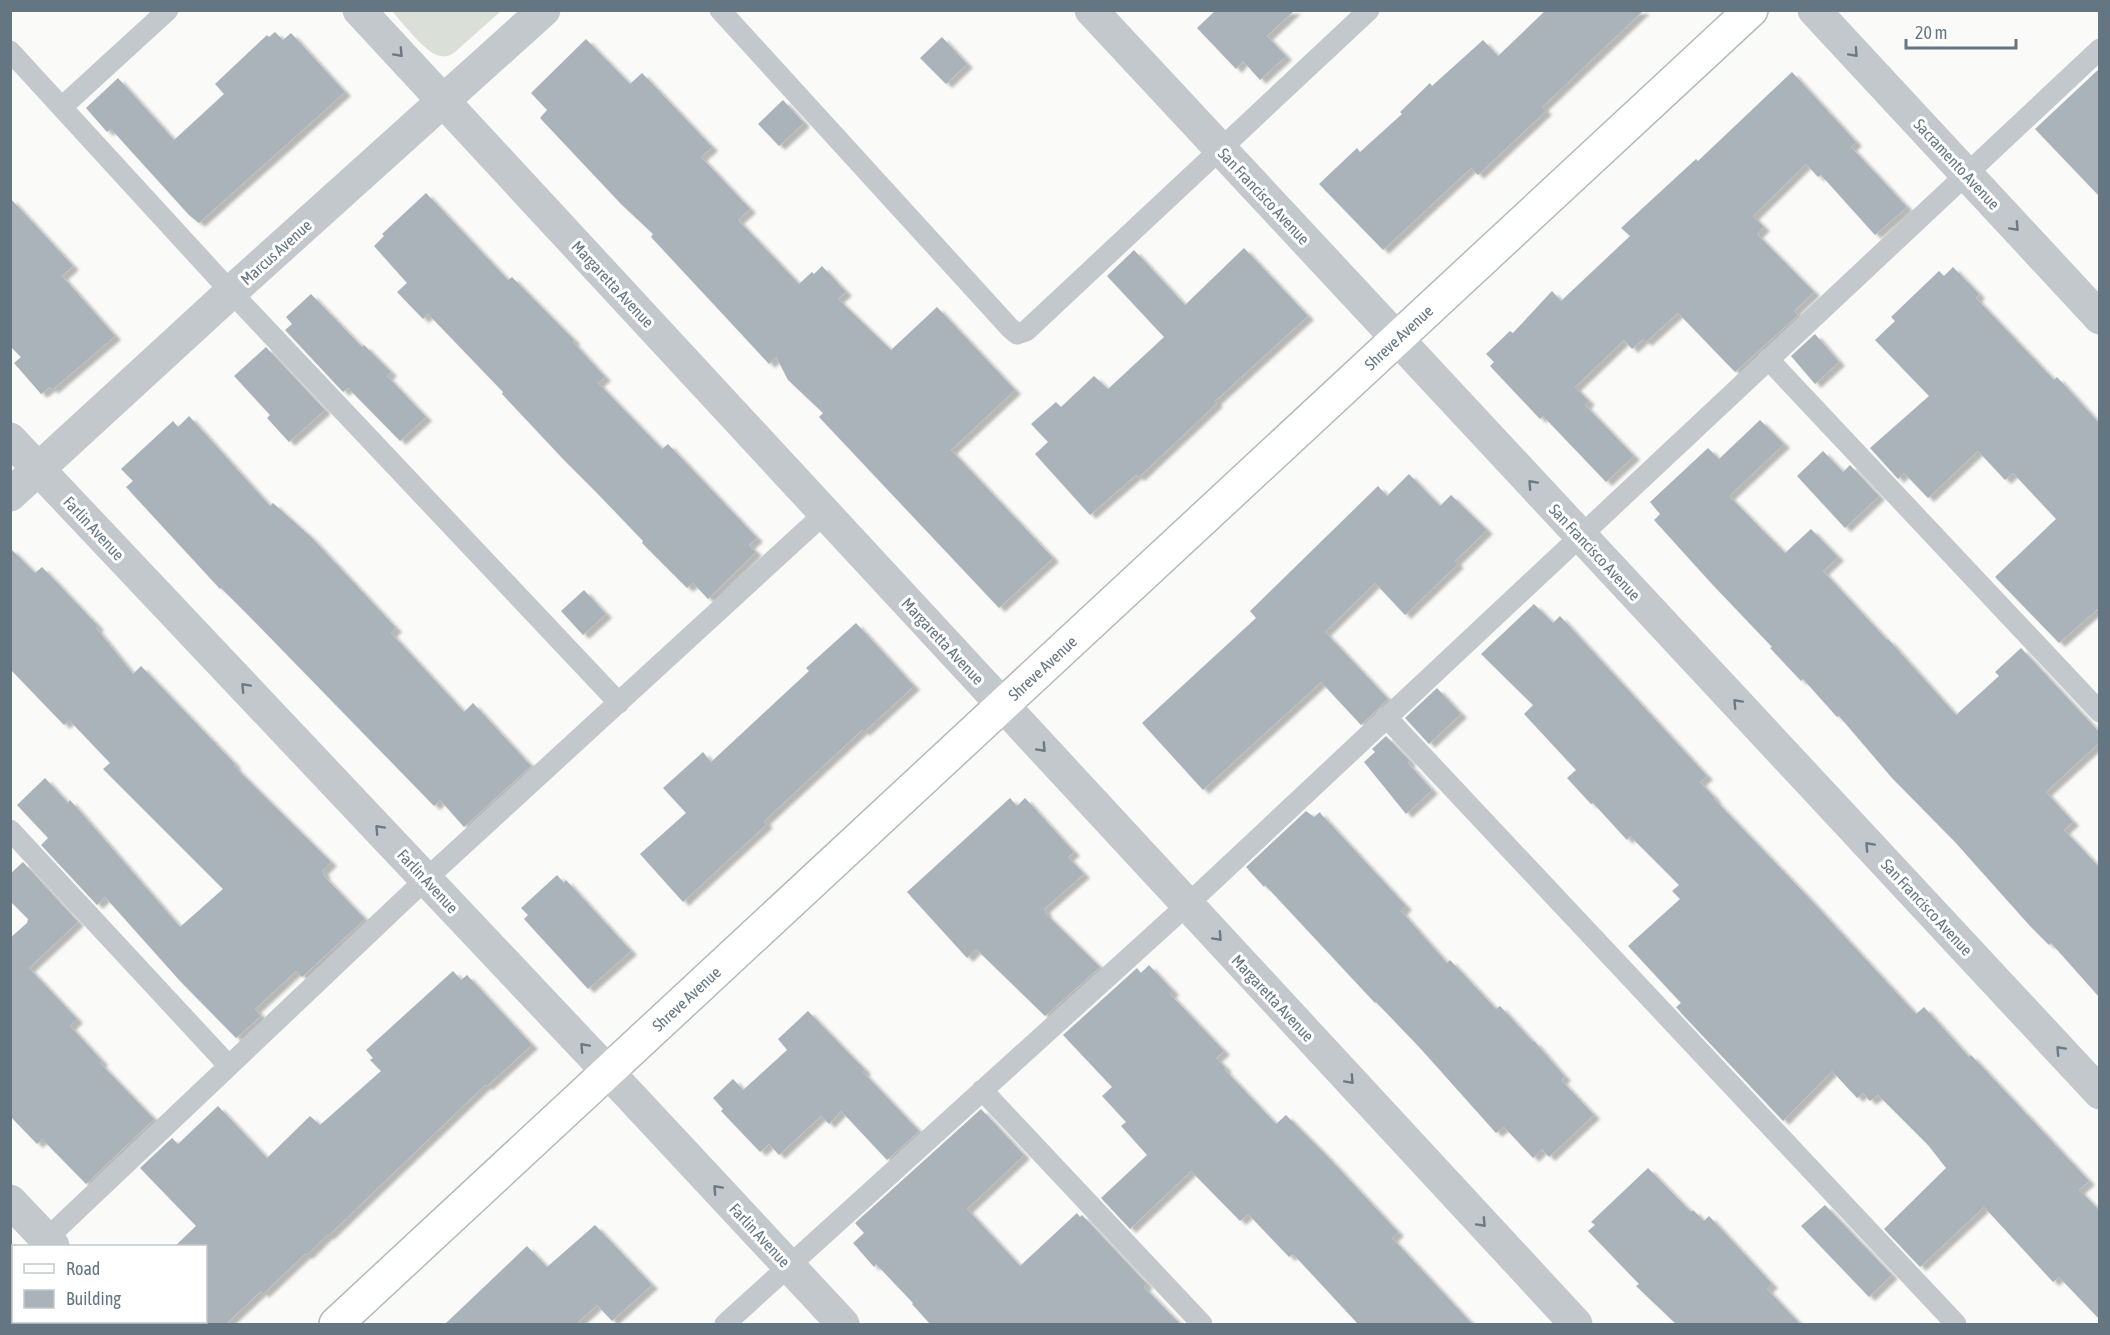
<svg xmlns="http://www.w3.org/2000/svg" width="2110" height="1335" font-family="'Asap Condensed',sans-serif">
<defs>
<filter id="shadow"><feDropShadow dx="6" dy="4" stdDeviation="1.5" flood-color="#0004"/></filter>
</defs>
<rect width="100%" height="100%" fill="#fafaf8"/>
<path fill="#dadfd7" d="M392,11H501L455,52C450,56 444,58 437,55C423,50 402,22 392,11Z"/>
<path fill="#aab3b9" filter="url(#shadow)" d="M1216,10H1295L1267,36L1286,56L1260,80L1243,61L1236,69L1197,28Z
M1546,10H1644L1542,107L1546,111L1478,175L1471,168L1383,250L1319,184L1357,148L1360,152L1402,114L1400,112L1430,83L1432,86L1483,40L1498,56Z
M275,32L283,40L291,33L345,92L199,223L189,215L111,129L107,132L86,108L118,78L174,140L224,94L215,84L267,35L269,37Z
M942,37L967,64L946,84L920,58Z
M586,39L630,84L642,73L712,147L701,157L750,209L738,220L799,284L812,272L814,274L822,266L846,292L838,299L891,350L937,307L1015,390L951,450L1053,558L999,608L819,417L823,413L788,380L776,357L769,364L651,237L653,234L621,204L540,118L547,110L531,93Z
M2100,68V197L2035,129Z
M1792,72L1856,142L1851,147L1907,207L1875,235L1821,175L1818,177L1806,164L1753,216L1764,227L1757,234L1814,292L1794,311L1798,315L1735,372L1678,313L1646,342L1643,339L1632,349L1624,340L1575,387L1589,401L1585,405L1634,456L1606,482L1543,416L1540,419L1490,366L1494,362L1486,354L1510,331L1513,333L1552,291L1561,301L1630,236L1621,228L1696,159L1698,161Z
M783,100L804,123L779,146L758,124Z
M426,193L508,280L512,277L574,340L573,342L605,377L598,383L662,449L668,444L757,538L749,545L756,552L708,599L693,583L687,588L642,543L643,541L595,491L563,459L502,394L503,392L428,314L423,319L397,292L407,283L374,246L384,236L382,234Z
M10,198L73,266L62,276L115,336L52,390L50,387L41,394L14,363L21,357L10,346Z
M1244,248L1308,316L1215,401L1217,403L1139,477L1136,475L1090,515L1035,454L1048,442L1031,424L1056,402L1061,407L1094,376L1108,389L1164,337L1107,276L1134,250L1185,305Z
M1953,267L1979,294L1976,298L2054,380L2057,377L2100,424V607L2059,643L1995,577L2056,519L2013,473L2005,480L1978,451L1928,498L1904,473L1898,479L1870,448L1929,396L1875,340L1895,321L1891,317L1939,271L1944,276Z
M311,294L362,347L364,345L391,372L387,376L426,417L400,441L348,388L343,392L285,330L292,324L286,317Z
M1815,334L1839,362L1815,384L1791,356Z
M266,347L325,410L289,442L267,418L270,415L234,376Z
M189,416L270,506L273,503L311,537L396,628L391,633L464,712L473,703L531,766L464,827L440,800L434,806L251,618L221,588L220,589L126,487L133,481L121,469L173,421L178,427Z
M1760,420L1784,444L1729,496L1785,553L1811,529L1838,557L1823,571L1887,640L1888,639L1956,715L1999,676L1995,672L2021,648L2100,733V742L2046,792L2073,822L2064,830L2100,868V998L2051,943L2049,945L2030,926L1955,842L1892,778L1839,716L1837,717L1803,679L1801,681L1770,648L1772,647L1711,583L1654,520L1660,514L1650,502L1708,448L1719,459Z
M1823,451L1843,472L1850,465L1879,496L1845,528L1797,476Z
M1409,474L1440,506L1451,495L1487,530L1455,561L1458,564L1405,615L1375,583L1325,632L1388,699L1361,725L1321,682L1203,790L1142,723L1256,618L1250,611L1378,486L1387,496Z
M10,548L35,573L42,567L98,626L96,628L133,674L141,666L216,744L235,764L234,766L331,862L322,871L325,874L323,875L365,919L302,977L296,971L255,1009L261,1016L236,1038L180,981L105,897L97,905L41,845L48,838L17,805L45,778L68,803L70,800L180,927L223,889L103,769L110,763L69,720L64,725L10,669Z
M584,590L606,614L583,635L561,611Z
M1534,604L1553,623L1560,616L1707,776L1700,782L1715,798L1714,799L1809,898L1916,1014L1924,1007L1969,1057L1971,1055L2089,1181L2079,1190L2100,1211V1320L2059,1277L2053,1282L1984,1207L1920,1267L1884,1229L1946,1168L1928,1145L1878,1095L1870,1101L1863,1093L1857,1098L1832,1071L1783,1121L1682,1014L1676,1007L1681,1003L1628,946L1680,899L1672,891L1679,885L1630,836L1627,840L1593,803L1591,804L1567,778L1576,770L1524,714L1533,705L1481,654Z
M856,623L914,686L864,732L862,730L764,821L767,824L683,902L640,854L686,813L663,788L703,752L711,762L809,671L806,668Z
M1437,688L1461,714L1429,744L1405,718Z
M1386,736L1410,761L1408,763L1432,790L1406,814L1364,762L1375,752L1372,749Z
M1010,798L1017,806L1025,798L1074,852L1068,857L1084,874L1044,909L1046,912L1045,913L1100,967L1045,1016L976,949L967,958L907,892Z
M1306,811L1314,817L1320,812L1321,814L1406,906L1401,911L1447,963L1450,960L1496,1009L1500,1006L1533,1042L1534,1041L1565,1077L1561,1080L1594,1115L1549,1157L1542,1149L1533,1158L1504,1127L1496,1133L1420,1048L1376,1002L1375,1003L1265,885L1264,887L1246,867Z
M23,862L78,922L29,968L77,1019L70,1026L102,1061L100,1063L154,1119L86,1184L42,1139L37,1144L10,1116V938L27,923L28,919L10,901V874Z
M557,875L564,883L566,880L631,951L588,989L524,919L528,915L521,908Z
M1149,965L1173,991L1170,994L1224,1051L1216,1058L1226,1068L1224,1069L1276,1124L1286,1115L1326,1155L1398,1232L1392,1238L1472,1324H1358L1293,1254L1289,1257L1248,1214L1240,1221L1191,1171L1130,1229L1101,1198L1147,1155L1121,1126L1126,1122L1102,1096L1112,1087L1063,1035L1137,968L1141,973Z
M453,971L461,980L467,975L532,1045L487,1086L485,1085L328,1236L327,1235L307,1255L305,1254L263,1294L261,1291L226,1324H206V1246H175L196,1226L140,1168L172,1138L178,1144L218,1106L267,1158L310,1116L320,1125L381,1071L370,1060L373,1058L366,1050Z
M808,1011L865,1070L863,1072L919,1131L887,1160L841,1111L829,1124L821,1116L779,1155L769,1144L760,1152L721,1111L723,1109L713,1098L733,1079L743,1090L787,1050L778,1039Z
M981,1109L1024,1155L967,1209L1020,1266L1077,1213L1080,1217L1082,1215L1147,1284L1144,1287L1180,1324H930L912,1304L913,1303L876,1264L874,1267L853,1243L864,1233L855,1223Z
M1648,1168L1691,1212L1693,1210L1704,1221L1709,1216L1772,1284L1767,1289L1800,1324H1676L1636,1286L1639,1284L1588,1231L1595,1225L1591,1222Z
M1825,1205L1892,1275L1869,1297L1801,1226Z
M595,1225L652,1285L612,1321L597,1305L576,1324H445L527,1246L547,1267Z"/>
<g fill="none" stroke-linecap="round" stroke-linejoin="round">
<defs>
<g id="secondary">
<path id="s1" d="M336,1324L1751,10"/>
</g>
</defs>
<use href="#secondary" stroke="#b3babf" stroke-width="36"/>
<path stroke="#c3c8cc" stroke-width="21" d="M720,10L1010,328L1017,334L1026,331L1369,10
M10,51L231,292L619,703
M62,107L168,10
M1768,359L2100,712
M1386,717L1956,1324
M10,830L229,1066
M982,1090L1202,1324
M39,1246L426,879L825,513
M10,1272L14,1269
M725,1324L1187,905L2100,49"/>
<path stroke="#c3c8cc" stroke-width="33" d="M359,10L1576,1324
M1091,10L2100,1093
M1814,10L2100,318
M10,439L608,1072L843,1324
M10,495L231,292L544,10
M10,1201L53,1246
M123,1322L126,1324"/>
<use href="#secondary" stroke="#fff" stroke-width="33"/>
</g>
<defs><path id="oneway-chevron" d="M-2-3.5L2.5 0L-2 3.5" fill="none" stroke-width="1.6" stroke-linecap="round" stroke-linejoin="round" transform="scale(1.5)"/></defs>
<g stroke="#6a7a87">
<use href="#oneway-chevron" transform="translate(399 53) rotate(47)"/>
<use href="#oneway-chevron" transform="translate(1854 53) rotate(47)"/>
<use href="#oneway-chevron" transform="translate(2015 227) rotate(47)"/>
<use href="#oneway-chevron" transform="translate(1532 484) rotate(-133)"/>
<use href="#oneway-chevron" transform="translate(245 687) rotate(-133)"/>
<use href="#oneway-chevron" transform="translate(1737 703) rotate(-133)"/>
<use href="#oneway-chevron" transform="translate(1042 748) rotate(47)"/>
<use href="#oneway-chevron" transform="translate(379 829) rotate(-133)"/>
<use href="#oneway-chevron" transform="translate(1869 846) rotate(-133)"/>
<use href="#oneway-chevron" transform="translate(1218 937) rotate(47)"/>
<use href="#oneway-chevron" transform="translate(584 1047) rotate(-133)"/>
<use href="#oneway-chevron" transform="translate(2060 1050) rotate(-133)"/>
<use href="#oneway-chevron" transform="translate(1350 1080) rotate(47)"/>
<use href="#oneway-chevron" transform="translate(717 1189) rotate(-133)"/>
<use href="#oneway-chevron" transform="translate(1482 1223) rotate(47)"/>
</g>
<g text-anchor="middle" stroke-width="6" stroke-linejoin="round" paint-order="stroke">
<g font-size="16" fill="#657683" stroke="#fff">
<text transform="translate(1957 164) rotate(47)" y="6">Sacramento Avenue</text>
<text transform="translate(1264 196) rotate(47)" y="6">San Francisco Avenue</text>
<text transform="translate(276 252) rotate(-42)" y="6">Marcus Avenue</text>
<text transform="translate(613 284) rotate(47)" y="6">Margaretta Avenue</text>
<text dy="6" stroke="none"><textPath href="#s1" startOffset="1450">Shreve Avenue</textPath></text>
<text transform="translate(94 528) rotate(47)" y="6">Farlin Avenue</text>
<text transform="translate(1595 552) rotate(47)" y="6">San Francisco Avenue</text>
<text transform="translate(943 641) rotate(47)" y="6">Margaretta Avenue</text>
<text dy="6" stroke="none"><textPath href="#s1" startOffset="964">Shreve Avenue</textPath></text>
<text transform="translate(428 881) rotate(47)" y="6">Farlin Avenue</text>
<text transform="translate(1927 907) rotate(47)" y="6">San Francisco Avenue</text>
<text dy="6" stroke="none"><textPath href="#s1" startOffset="478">Shreve Avenue</textPath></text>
<text transform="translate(1273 998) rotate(47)" y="6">Margaretta Avenue</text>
<text transform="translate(760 1235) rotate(47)" y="6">Farlin Avenue</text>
</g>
</g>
<rect width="2110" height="1335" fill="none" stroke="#657683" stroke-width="24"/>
<rect x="12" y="1245" width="195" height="78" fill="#ffffff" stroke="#c1c8cd" stroke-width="1.5"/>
<rect x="24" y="1264" width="30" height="9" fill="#ffffff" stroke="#c1c8cd" stroke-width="1.5"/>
<text x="66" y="1275" font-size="18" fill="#657683">Road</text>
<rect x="24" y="1290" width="30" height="18" fill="#aab3b9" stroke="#c1c8cd" stroke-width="1.5"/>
<text x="66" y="1305" font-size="18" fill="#657683">Building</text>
<path d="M1906 39v9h110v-9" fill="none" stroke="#657683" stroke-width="3"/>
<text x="1915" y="39" font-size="18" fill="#657683" stroke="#ffffff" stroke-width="4.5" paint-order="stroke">20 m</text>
</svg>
